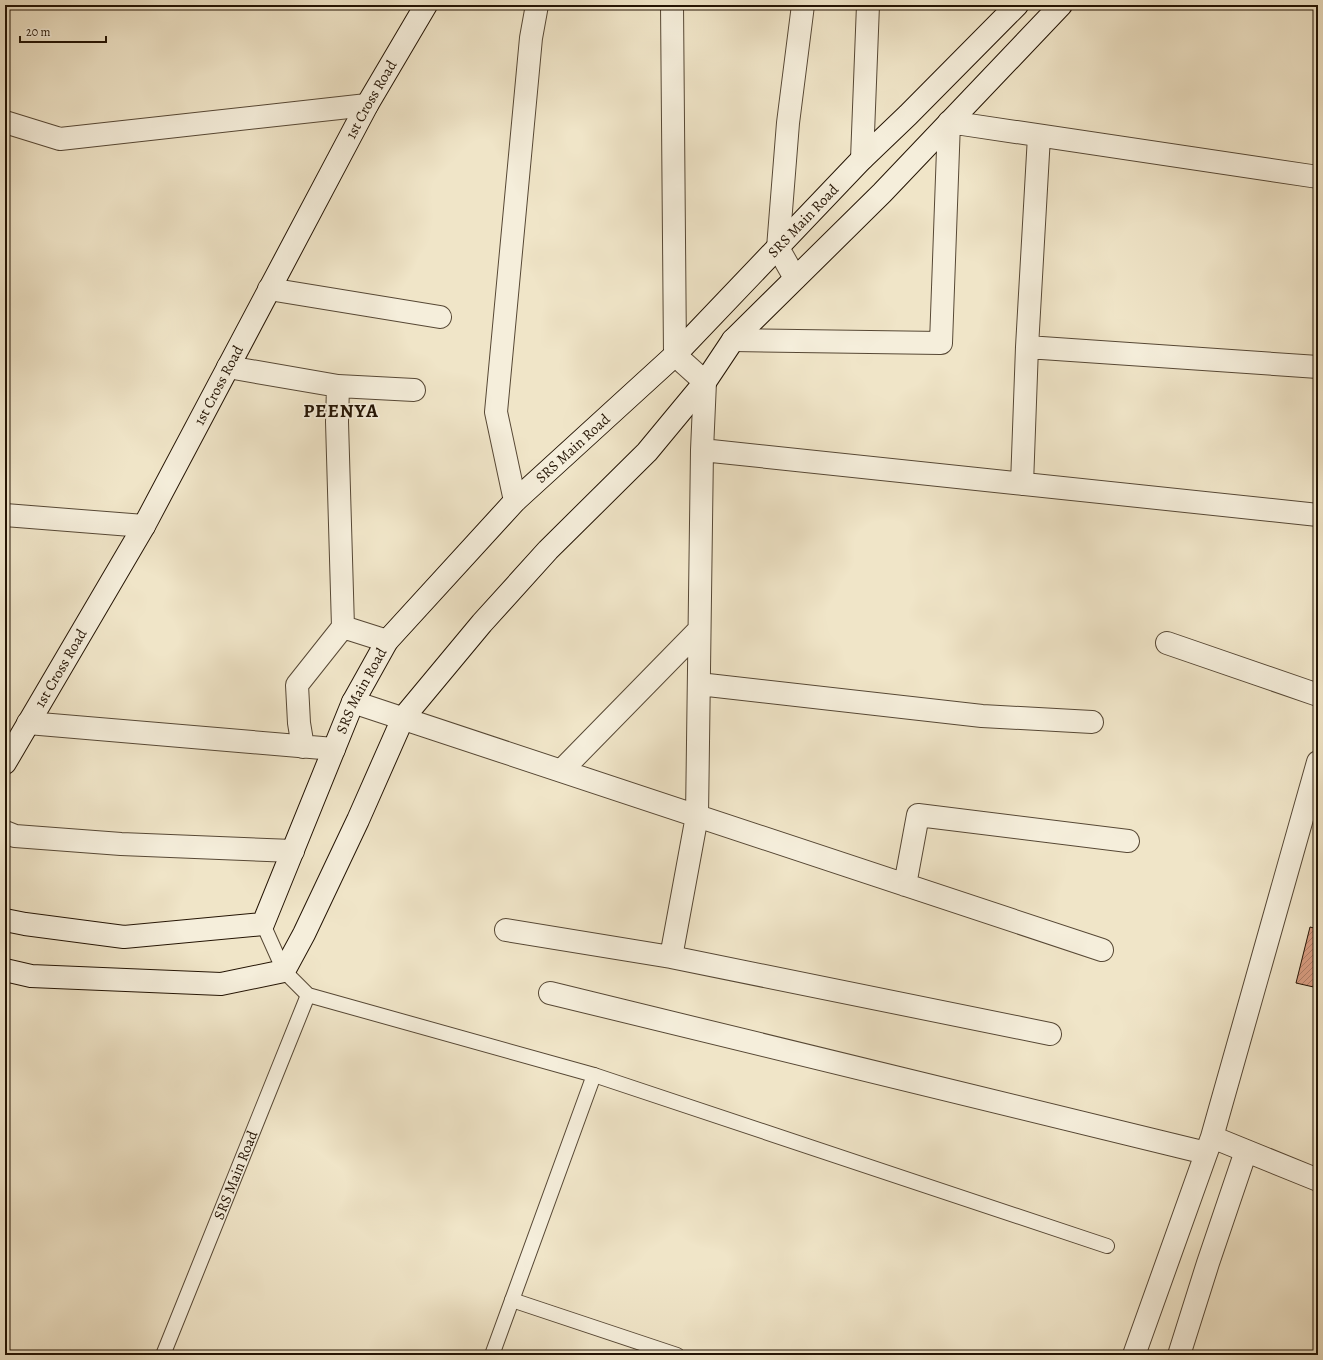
<svg xmlns="http://www.w3.org/2000/svg" width="1323" height="1360" font-family="Alegreya,serif">
<defs>
<pattern id="building-hatch" width="6" height="6" patternUnits="userSpaceOnUse"><rect width="6" height="6" fill="#dba085"/><path d="M-1 1l2-2M0 6l6-6M5 7l2-2" fill="none" stroke="#b1816b"/></pattern>
</defs>
<rect width="100%" height="100%" fill="#f0e5c8"/>
<filter id="stains"><feTurbulence type="fractalNoise" baseFrequency=".005" numOctaves="4"/><feColorMatrix values="0 0 0 0 .2 0 0 0 0 .09 0 0 0 0 .02 0 0 0 .5 -.17"/></filter>
<radialGradient id="worn" r=".72"><stop offset=".6" stop-color="#630" stop-opacity="0"/><stop offset="1" stop-color="#630" stop-opacity=".3"/></radialGradient>
<path fill="url(#building-hatch)" stroke="#241404" d="M1310,927L1318,929V988L1296,983Z"/>
<g fill="none" stroke-linecap="round" stroke-linejoin="round">
<defs>
<g id="lane">
<path d="M263,924L284,971L308,995L594,1075L1107,1246"/>
<path d="M512,1300L677,1355"/>
<path id="s1" d="M163,1355L308,995"/>
<path d="M492,1355L594,1075"/>
</g>
<path id="street" d="M5,122L60,139L367,105
M862,159L868,5
M795,278L778,248L788,123L803,5
M269,289L440,317
M733,340L941,343L949,122L1318,177
M1027,347L1318,367
M228,367L338,386L337,422L343,627L387,641
M338,386L414,390
M702,450L1318,515
M1022,484L1027,347L1039,136
M515,501L496,412L531,38L537,5
M5,515L144,526
M1167,643L1318,695
M699,684L982,716L1092,722
M353,702L1102,950
M28,723L334,749
M303,747L299,723L297,685L343,627
M562,770L699,630
M5,832L15,836L121,844L293,851
M905,885L918,815L1128,841
M506,930L671,957L1050,1034
M671,957L697,816L702,450L705,382L675,355L672,5
M550,993L1206,1153
M1212,1137L1318,1180
M1134,1355L1212,1137L1318,762
M1179,1355L1208,1263L1246,1151"/>
<g id="secondary">
<path id="s2" d="M5,763L144,526L367,105L426,5"/>
<path id="s3" d="M5,920L25,924L124,937L263,924L353,702L387,641L515,501L675,355L862,159L908,115L1017,5"/>
<path d="M5,970L31,976L221,984L284,971L304,934L358,820L403,718L482,623L548,550L647,452L705,382L733,340L882,193L1061,5"/>
</g>
</defs>
<use href="#lane" stroke="#574835" stroke-width="16"/>
<use href="#street" stroke="#574835" stroke-width="24"/>
<use href="#secondary" stroke="#241404" stroke-width="24"/>
<use href="#lane" stroke="#f5eedb" stroke-width="14"/>
<use href="#street" stroke="#f5eedb" stroke-width="22"/>
<use href="#secondary" stroke="#f5eedb" stroke-width="22"/>
</g>
<g text-anchor="middle" stroke-width="3.5" stroke-linejoin="round" paint-order="stroke">
<g font-size="15" fill="#241404" stroke="#f5eedb">
<text dy="5" stroke="none"><textPath href="#s2" startOffset="758">1st Cross Road</textPath></text>
<text dy="5" stroke="none"><textPath href="#s3" startOffset="1161">SRS Main Road</textPath></text>
<text dy="5" stroke="none"><textPath href="#s2" startOffset="434">1st Cross Road</textPath></text>
<text dy="5" stroke="none"><textPath href="#s3" startOffset="837">SRS Main Road</textPath></text>
<text dy="5" stroke="none"><textPath href="#s2" startOffset="110">1st Cross Road</textPath></text>
<text dy="5" stroke="none"><textPath href="#s3" startOffset="513">SRS Main Road</textPath></text>
<text dy="5" stroke="none"><textPath href="#s1" startOffset="194">SRS Main Road</textPath></text>
</g>
<g font-size="19" font-weight="bold" letter-spacing="1" fill="#241404" stroke="#f5eedb">
<text x="341" y="417">PEENYA</text>
</g>
</g>
<rect width="1323" height="1360" fill="none" stroke="#f0e5c8" stroke-width="20"/>
<rect x="6" y="6" width="1311" height="1348" fill="none" stroke="#241404" stroke-width="2"/>
<rect x="10" y="10" width="1303" height="1340" fill="none" stroke="#241404"/>
<path d="M20 36v6h86v-6" fill="none" stroke="#241404" stroke-width="2"/>
<text x="26" y="36" font-size="12" fill="#241404" stroke="#f5eedb" stroke-width="3" paint-order="stroke">20 m</text>
<rect width="100%" height="100%" filter="url(#stains)"/>
<rect width="100%" height="100%" fill="url(#worn)"/>
</svg>
